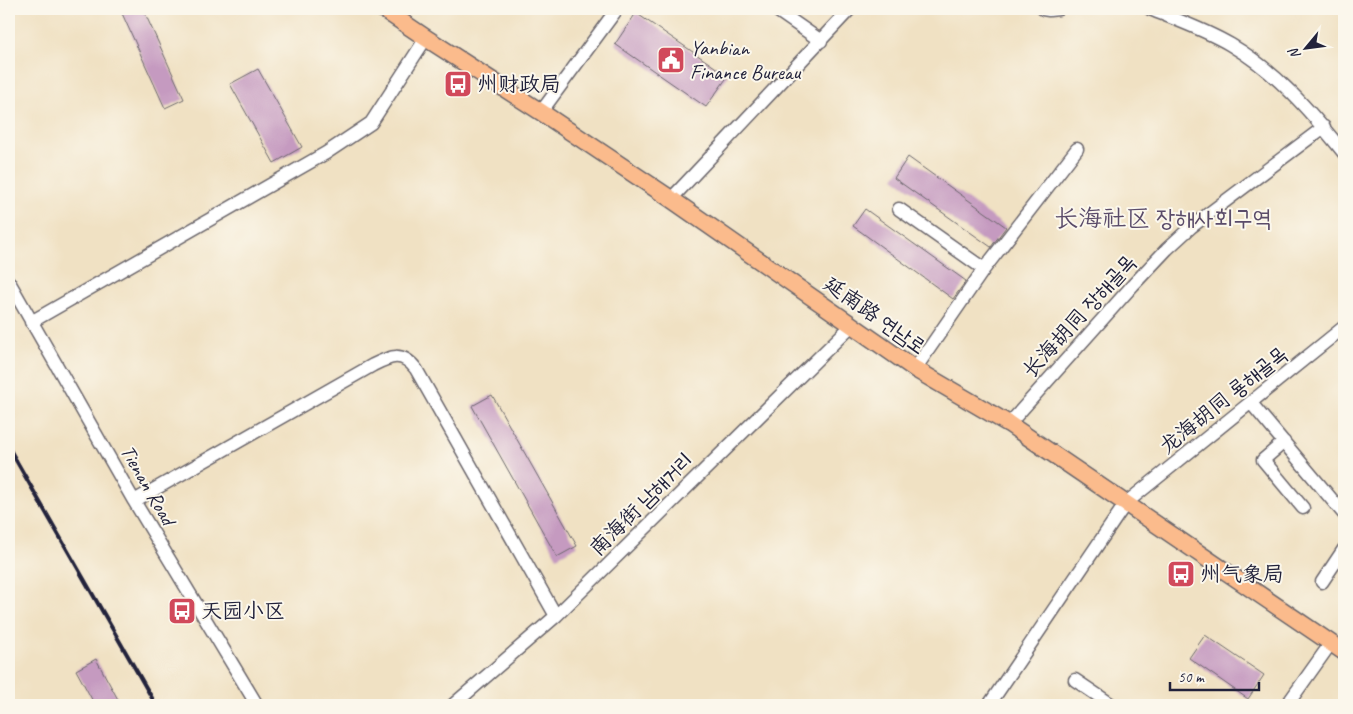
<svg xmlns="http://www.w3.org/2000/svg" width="1353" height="714" font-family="Caveat,'LXGW WenKai TC','Poor Story',sans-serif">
<rect width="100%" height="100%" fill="#fbf7ec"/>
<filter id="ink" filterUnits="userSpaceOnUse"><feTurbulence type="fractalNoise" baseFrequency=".02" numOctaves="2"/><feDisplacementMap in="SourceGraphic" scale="10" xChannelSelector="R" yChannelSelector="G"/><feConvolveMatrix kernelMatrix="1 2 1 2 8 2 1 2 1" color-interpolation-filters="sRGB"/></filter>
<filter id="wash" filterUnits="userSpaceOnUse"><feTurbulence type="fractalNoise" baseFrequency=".0096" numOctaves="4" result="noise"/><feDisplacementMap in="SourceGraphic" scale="20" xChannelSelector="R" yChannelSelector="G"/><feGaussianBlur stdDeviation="1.12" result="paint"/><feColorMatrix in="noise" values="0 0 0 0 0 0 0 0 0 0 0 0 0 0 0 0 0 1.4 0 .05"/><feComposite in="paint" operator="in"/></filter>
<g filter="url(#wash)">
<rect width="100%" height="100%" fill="#f0e1c3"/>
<g id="blocks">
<path fill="#c59ac0" d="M120,9H143L184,99L165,108Z
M636,13L728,76L706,107L615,44Z
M258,69L302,147L274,163L230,84Z
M908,157L1006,227L991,247L894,178Z
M865,209L966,281L953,299L853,226Z
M492,395L577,546L557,557L472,406Z
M1205,635L1264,675L1248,699L1189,658Z
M96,659L121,705H95L76,670Z"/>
</g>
</g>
<g filter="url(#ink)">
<use href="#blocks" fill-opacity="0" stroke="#6a656b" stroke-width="1"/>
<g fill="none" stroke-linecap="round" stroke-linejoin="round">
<defs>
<path id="minor" d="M775,9L821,41
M1043,9L1049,10L1058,9
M1150,9C1177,20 1206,30 1231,45C1277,72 1311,112 1344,153
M541,112L617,9
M671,199L850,9
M899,209L984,269
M9,282L134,501L257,705
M31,322L326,153L371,123L426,38
M915,369L984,269L1077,149
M1251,403L1344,514
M1009,424L1133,285L1167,249L1191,227L1324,127
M1284,442L1263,460L1303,508
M134,501L373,365C391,356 402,351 416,369L556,616
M1322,582L1344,549
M1075,680L1112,705
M453,705L556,616L852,325
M989,705L1126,503L1344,327
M1287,705L1331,643"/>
<path id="major" d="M383,9L426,38L541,112L671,199L915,369L1009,424L1344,652"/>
</defs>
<use href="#minor" stroke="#6a656b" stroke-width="15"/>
<use href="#major" stroke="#6a656b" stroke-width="19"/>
<use href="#minor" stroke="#fff" stroke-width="12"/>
<use href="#major" stroke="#fbbb8c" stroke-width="16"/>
<path stroke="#22223b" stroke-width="4" d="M9,448L156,705"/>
</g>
</g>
<defs>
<symbol id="civic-square" viewBox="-11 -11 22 22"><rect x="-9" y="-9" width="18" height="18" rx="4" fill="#d1495b" stroke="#fbf7ec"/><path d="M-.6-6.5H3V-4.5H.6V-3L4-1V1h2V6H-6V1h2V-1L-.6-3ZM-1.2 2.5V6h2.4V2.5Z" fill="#fff"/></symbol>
<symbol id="bus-square" viewBox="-11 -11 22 22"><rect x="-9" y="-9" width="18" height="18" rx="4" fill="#d1495b" stroke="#fbf7ec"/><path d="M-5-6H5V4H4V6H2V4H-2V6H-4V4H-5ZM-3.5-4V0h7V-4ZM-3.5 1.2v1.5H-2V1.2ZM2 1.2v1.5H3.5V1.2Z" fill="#fff"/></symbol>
</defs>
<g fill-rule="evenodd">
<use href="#civic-square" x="655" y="44" width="32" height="32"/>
<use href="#bus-square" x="442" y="68" width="32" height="32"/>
<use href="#bus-square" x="1165" y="558" width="32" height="32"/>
<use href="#bus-square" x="166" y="595" width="32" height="32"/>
</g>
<g text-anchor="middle" stroke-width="4" stroke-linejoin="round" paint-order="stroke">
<g font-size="21" fill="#22223b" stroke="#fbf7ec" text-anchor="start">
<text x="690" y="55">Yanbian<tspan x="690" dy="24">Finance Bureau</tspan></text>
<text x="477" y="91">州财政局</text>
<text x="1200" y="581">州气象局</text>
<text x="201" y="618">天园小区</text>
</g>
<g font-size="21" fill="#22223b" stroke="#fbf7ec">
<text transform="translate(875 315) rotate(35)" y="7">延南路 연남로</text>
<text transform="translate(1079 316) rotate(-48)" y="7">长海胡同 장해골목</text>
<text transform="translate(1223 400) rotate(-39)" y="7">龙海胡同 룡해골목</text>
<text transform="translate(148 485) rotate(60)" y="7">Tienan Road</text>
<text transform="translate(641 504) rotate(-45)" y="7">南海街 남해거리</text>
</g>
<g font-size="24" fill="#5b4c6a" stroke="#fbf7ec">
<text x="1163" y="226">长海社区 장해사회구역</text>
</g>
</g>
<rect width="1353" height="714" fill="none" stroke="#fbf7ec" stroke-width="30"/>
<g transform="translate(1306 48) rotate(241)" stroke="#fbf7ec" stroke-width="4" paint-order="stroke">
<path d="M0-4L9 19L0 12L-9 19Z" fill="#22223b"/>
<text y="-8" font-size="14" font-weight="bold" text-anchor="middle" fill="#22223b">N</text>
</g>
<path d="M1170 682v8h89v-8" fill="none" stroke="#22223b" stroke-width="2.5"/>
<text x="1178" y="682" font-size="15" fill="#22223b" stroke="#fbf7ec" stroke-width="4" paint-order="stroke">50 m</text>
</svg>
